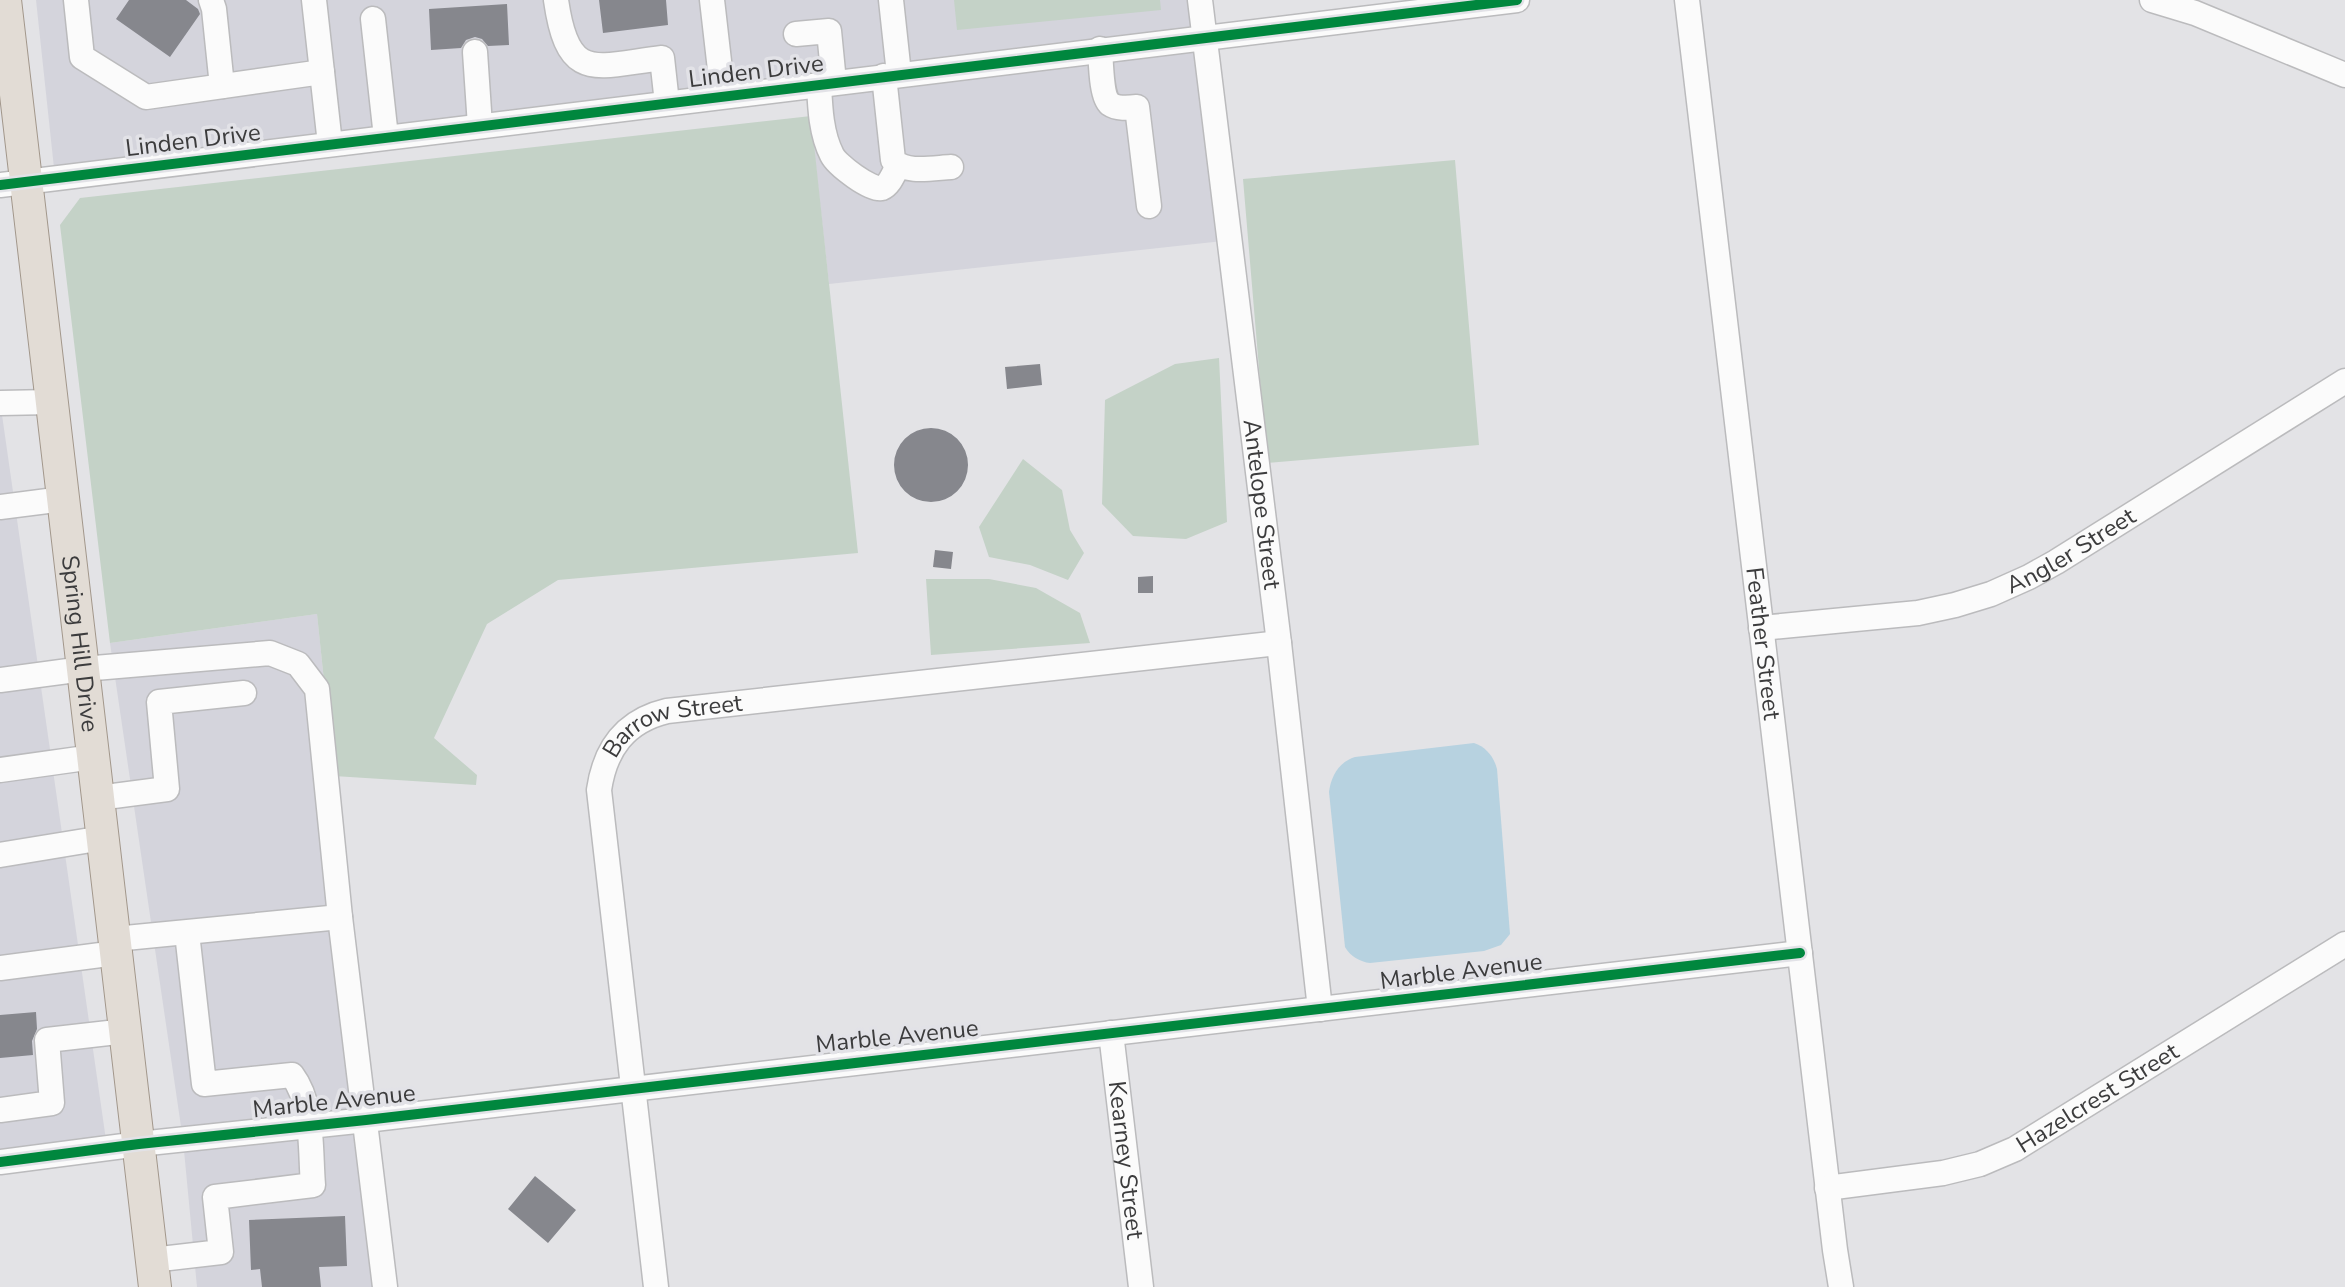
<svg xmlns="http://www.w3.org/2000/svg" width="2345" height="1287" font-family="'Nunito Sans',sans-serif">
<rect width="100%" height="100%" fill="#e3e3e6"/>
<path fill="#d4d4dc" d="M36,0H1206L1208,26L54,168Z
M1210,46L1232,240L829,284L808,95Z
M0,401L107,1147L0,1156Z
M317,614L334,776L397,1287H197L183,1140L110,643Z"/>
<path fill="#c4d2c7" d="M954,0H1160L1161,10L957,30Z
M811,116L858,553L558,580L487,624L434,738L477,775L476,785L334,776L317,614L110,643L60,225L80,198Z
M1455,160L1479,445L1267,463L1243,179Z
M1219,358L1227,522L1186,539L1133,536L1102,504L1105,400L1175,364Z
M1023,459L1062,490L1070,530L1084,553L1068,580L1030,565L989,557L979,527Z
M926,579H989L1036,588L1080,613L1090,643L931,655Z"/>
<path fill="#b7d2e0" d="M1474,743C1486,747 1494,757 1497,769L1510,934L1501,945L1484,951L1370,963C1360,962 1350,956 1345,947L1329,792C1331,776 1339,762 1355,757Z"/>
<path fill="#86878d" d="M129,0H186L198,9L200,14L170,57L116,19Z
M599,0H666L668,25L603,33Z
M507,4L509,45L488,46L482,39L475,37L466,40L461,48L431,50L429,9Z
M1040,364L1042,385L1007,389L1005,367Z
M894 465a37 37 0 1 1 74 0a37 37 0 1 1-74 0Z
M935,550L953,552L951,569L933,567Z
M1153,576V593H1138V577Z
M36,1012L37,1029L32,1041L33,1055L0,1058V1015Z
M535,1176L576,1210L548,1243L508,1209Z
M345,1216L347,1266L319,1267L321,1287H262L260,1269L251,1270L249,1220Z"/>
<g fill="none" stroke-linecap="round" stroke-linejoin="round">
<defs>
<g id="minor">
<path d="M76,0L82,57L146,97L322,72"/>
<path d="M211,0L214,9L222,86"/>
<path d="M314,0L330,144"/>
<path d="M556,0C568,84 595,66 662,58L667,103"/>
<path d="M712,0L723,96"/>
<path d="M891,0L899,74"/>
<path id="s1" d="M1200,0L1279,643L1320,1009"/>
<path id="s2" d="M1687,0L1835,1250L1841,1287"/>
<path d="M2152,0L2195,13L2345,75"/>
<path d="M373,19L386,137"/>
<path d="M796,34L829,31L834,82"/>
<path d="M1100,49C1101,61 1101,97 1110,104C1117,109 1128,108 1137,107L1149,206"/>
<path d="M475,52L480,126"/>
<path d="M884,76L893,160C905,174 933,168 951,167"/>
<path d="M819,84C820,107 821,134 832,155C837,165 871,191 882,188C890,185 894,172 898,166"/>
<path d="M0,185L1517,0"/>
<path d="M0,403L52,402"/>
<path d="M0,507L63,499"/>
<path id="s3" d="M1761,628L1918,613L1955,605L1991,594L2029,577L2056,562L2345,381"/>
<path d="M0,680L83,669L270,653L298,664L317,689L340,917L385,1287"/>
<path d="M0,770L93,757"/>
<path d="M98,798L167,789L159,702L244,693"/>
<path d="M0,855L103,838"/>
<path d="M115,939L340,917"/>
<path d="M0,968L116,953"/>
<path id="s4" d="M1111,1033L1141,1287"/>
<path d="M0,1110L52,1103L47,1040L126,1031"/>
<path d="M0,1162L139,1144L366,1120L1800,953"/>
<path id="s5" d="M1827,1188L1943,1173L1980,1164L2015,1149L2345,944"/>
<path d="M152,1260L221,1252L215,1197L313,1185C310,1150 314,1104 292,1075L204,1084L187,933"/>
<path id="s6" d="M656,1287L599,790C605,749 625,721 667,711L1279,643"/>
</g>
<g id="major">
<path id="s7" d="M5,0L155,1287"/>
</g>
</defs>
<use href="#minor" stroke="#bbbbbd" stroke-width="27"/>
<use href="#major" stroke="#a2978b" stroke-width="34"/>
<use href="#minor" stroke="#fbfbfb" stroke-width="24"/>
<use href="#major" stroke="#e2dcd5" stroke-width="32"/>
<defs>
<path id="cycleway" d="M0,185L1517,0
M0,1162L139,1144L366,1120L1800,953"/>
</defs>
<use href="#cycleway" stroke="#e2e2e7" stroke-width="15"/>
<use href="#cycleway" stroke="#00873e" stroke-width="10"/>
</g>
<g text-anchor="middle" stroke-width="7" stroke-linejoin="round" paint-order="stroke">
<g font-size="24" fill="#3c3c3d" stroke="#e2e2e7">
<text transform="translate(756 71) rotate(-7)" y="8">Linden Drive</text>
<text transform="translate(193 140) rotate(-7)" y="8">Linden Drive</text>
<text dy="8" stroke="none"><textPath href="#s1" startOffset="508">Antelope Street</textPath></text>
<text dy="8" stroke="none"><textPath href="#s3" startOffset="324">Angler Street</textPath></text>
<text dy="8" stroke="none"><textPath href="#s7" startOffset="648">Spring Hill Drive</textPath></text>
<text dy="8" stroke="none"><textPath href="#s2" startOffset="648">Feather Street</textPath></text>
<text dy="8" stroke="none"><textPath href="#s6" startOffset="612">Barrow Street</textPath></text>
<text transform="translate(1461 971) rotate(-7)" y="8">Marble Avenue</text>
<text transform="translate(897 1036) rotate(-6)" y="8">Marble Avenue</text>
<text dy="8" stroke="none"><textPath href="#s5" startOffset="290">Hazelcrest Street</textPath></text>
<text transform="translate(334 1101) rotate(-6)" y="8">Marble Avenue</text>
<text dy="8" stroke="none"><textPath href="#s4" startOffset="128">Kearney Street</textPath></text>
</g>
</g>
</svg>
